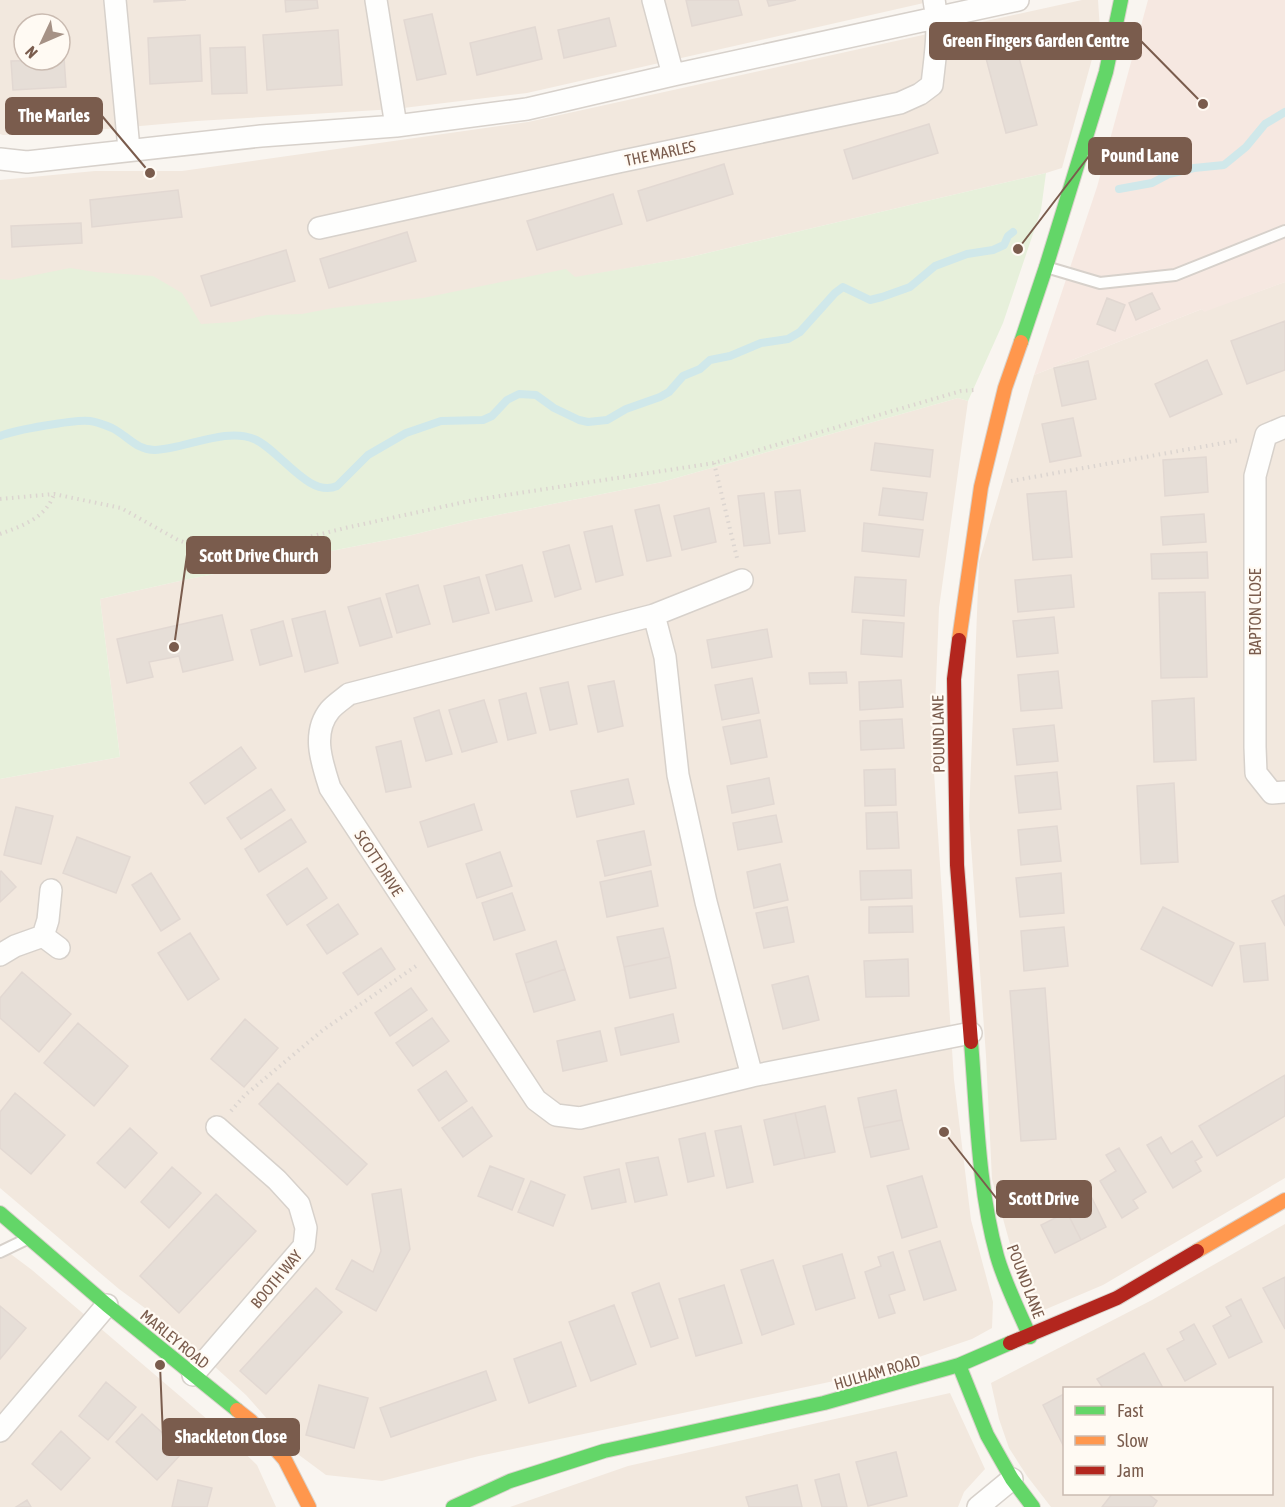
<svg xmlns="http://www.w3.org/2000/svg" width="1285" height="1507" font-family="'Asap Condensed',sans-serif">
<rect width="100%" height="100%" fill="#f9f5f0"/>
<path fill="#f2e8de" fill-rule="evenodd" d="M0,0H937L527,93L395,109L197,121L84,131L3,135L0,134ZM24,24H60V60H24Z
M1082,0H1098L1100,30L1062,168L1046,173L686,258L200,344L0,292V180L95,171H182L528,122Z
M1285,282V1178L1103,1285L1044,1310L1020,1280L992,1179L986,1056L969,816L979,562L1034,375L1202,309L1204,311Z
M958,398L968,401L939,608L933,757L954,1080L971,1220L993,1302L992,1328L972,1339L872,1373L479,1456L382,1481L326,1475L299,1455L246,1395L172,1328L119,1289L0,1188V779L120,757L100,599L184,580L412,535L468,521L662,482Z
M1285,1224V1507H1051L1027,1476L1009,1448L999,1419L991,1383L1152,1300ZM1064,1388H1272V1494H1064Z
M0,1246L32,1270L228,1437L257,1465L276,1507H0Z
M950,1393L985,1469L964,1492L958,1507H510L628,1466Z"/>
<path fill="#f6e8e1" d="M1148,0H1285V282L1204,312L1202,309L1034,375L1097,187Z"/>
<path fill="#e7f0db" d="M1046,173L1041,210L1003,323L968,401L958,398L662,482L468,521L412,535L184,580L100,599L120,757L0,779V279L10,280L70,268L95,272L153,276L182,293L201,324L235,322L267,315L302,314L333,308L423,298L566,269L575,277L686,258Z"/>
<g fill="none" stroke-linecap="round" stroke-linejoin="round">
<path stroke="#d0e8ea" stroke-width="8" d="M1119,189L1152,183L1169,174L1194,168L1224,165L1246,147L1265,124L1285,112
M0,436C15,430 76,419 90,421C97,422 105,425 112,428C128,436 136,450 155,450C185,449 226,427 254,439C279,449 309,499 337,486L368,455L406,433L441,421L483,420L492,416L507,400L519,394L536,395L554,408L579,420L588,422L607,420L626,409L660,397L669,392L683,376L700,369L710,360L730,356L761,343L788,339L800,332L835,293L843,287L870,300L882,297L910,287L935,266L967,254L993,250L1004,245L1008,236L1013,232"/>
</g>
<path fill="#e6ded7" stroke="#e2d8d2" stroke-width="1.5" d="M154,0H186L154,2Z
M285,0H317L318,8L286,12Z
M686,0H738L742,15L692,26Z
M767,0H796L769,6Z
M432,14L446,74L417,80L404,20Z
M609,18L616,46L564,58L558,30Z
M535,27L542,59L477,75L470,43Z
M338,30L342,85L267,90L263,35Z
M200,35L202,81L150,84L148,38Z
M1014,39L1037,125L1006,133L983,47Z
M245,47L247,93L212,94L210,48Z
M60,57H64L66,87L13,90L11,61L60,60Z
M929,124L938,153L853,179L844,150Z
M724,164L733,194L647,221L638,191Z
M178,190L182,217L92,227L90,200Z
M613,194L622,224L537,250L527,221Z
M81,223L82,243L12,247L11,226Z
M407,232L416,261L329,288L320,259Z
M286,250L295,281L211,306L201,276Z
M1152,293L1160,309L1136,320L1129,303Z
M1107,298L1125,305L1115,331L1097,324Z
M1285,321V370L1247,384L1231,341Z
M1207,360L1222,394L1170,417L1155,384Z
M1088,361L1096,399L1062,406L1054,368Z
M1073,418L1081,456L1050,462L1042,424Z
M875,443L933,450L930,477L871,470Z
M1206,457L1208,492L1165,496L1163,460Z
M883,488L927,493L923,520L879,515Z
M800,490L805,531L779,534L775,492Z
M1066,491L1072,557L1033,560L1027,494Z
M764,493L770,543L744,546L738,496Z
M659,505L671,556L647,561L635,510Z
M709,508L716,542L682,550L674,516Z
M1204,514L1206,542L1163,545L1161,517Z
M864,523L923,530L919,557L862,551Z
M612,526L623,575L596,582L584,532Z
M569,545L581,589L555,597L543,552Z
M1207,552L1208,578L1152,579L1151,554Z
M522,565L532,601L496,610L486,575Z
M1071,575L1074,607L1018,612L1015,580Z
M479,577L489,613L453,622L444,586Z
M855,577L906,580L904,616L852,612Z
M418,585L430,624L397,633L386,594Z
M1205,592L1207,677L1161,678L1159,593Z
M380,598L392,637L360,646L348,607Z
M325,611L338,663L305,672L292,619Z
M222,615L233,660L183,672L179,656L149,662L153,677L127,683L117,639Z
M1054,617L1058,653L1017,657L1013,621Z
M863,620L904,623L902,657L861,654Z
M283,621L292,656L260,665L251,630Z
M767,629L772,657L712,668L707,640Z
M1058,671L1062,708L1021,711L1018,675Z
M846,672L847,683L810,684L809,673Z
M752,678L759,713L722,720L715,685Z
M901,680L903,707L860,710L859,682Z
M614,681L623,726L598,732L588,686Z
M568,682L577,724L550,730L540,688Z
M526,693L536,733L508,740L499,700Z
M1194,698L1196,760L1154,762L1152,701Z
M484,700L497,742L462,752L449,710Z
M439,710L452,754L426,761L414,718Z
M902,719L904,748L861,750L860,721Z
M760,720L767,757L731,764L723,727Z
M1054,725L1058,761L1017,765L1013,729Z
M401,741L411,787L386,792L376,747Z
M241,747L256,768L205,804L190,783Z
M895,769L896,805L865,806L864,770Z
M1057,772L1061,809L1019,813L1015,776Z
M769,778L774,804L732,813L727,786Z
M628,779L634,804L577,817L571,791Z
M1174,783L1178,862L1141,864L1137,786Z
M271,789L285,810L241,839L227,818Z
M474,804L482,830L428,847L420,822Z
M16,807L53,816L41,864L4,855Z
M897,812L899,848L867,849L866,813Z
M776,815L782,842L738,850L733,823Z
M291,819L306,842L259,872L245,849Z
M1057,826L1061,861L1021,865L1018,830Z
M644,831L651,865L605,876L597,841Z
M77,837L130,857L116,893L63,873Z
M500,852L512,886L477,898L466,864Z
M780,864L788,900L754,908L747,872Z
M307,868L327,898L287,925L267,895Z
M911,870L912,898L861,900L860,871Z
M1,871L16,887L0,902V872Z
M651,871L658,906L607,917L600,882Z
M151,873L180,919L161,931L132,885Z
M1061,873L1064,913L1020,917L1016,878Z
M512,893L525,930L494,940L482,903Z
M1285,895V926L1272,901Z
M338,904L358,934L327,954L307,925Z
M912,906L913,932L869,933V907Z
M787,907L794,942L764,948L756,913Z
M1163,907L1234,943L1212,986L1141,949Z
M1064,927L1068,966L1024,971L1021,931Z
M663,928L670,957L624,967L617,937Z
M190,933L219,979L188,1000L158,953Z
M556,941L565,969L525,983L516,954Z
M1265,943L1268,980L1244,982L1240,946Z
M381,948L395,969L358,995L343,973Z
M670,957L676,988L630,998L624,967Z
M908,959L909,996L866,997L864,961Z
M565,969L575,1000L534,1012L525,983Z
M22,972L71,1014L39,1052L0,1018V998Z
M808,976L819,1020L783,1029L772,985Z
M411,988L427,1010L390,1036L375,1013Z
M1045,988L1056,1139L1021,1141L1010,991Z
M673,1014L679,1042L621,1055L615,1028Z
M432,1018L449,1041L413,1066L396,1043Z
M245,1019L278,1048L244,1087L211,1059Z
M78,1023L128,1066L94,1106L44,1063Z
M600,1031L607,1061L563,1071L557,1041Z
M446,1071L467,1101L439,1121L418,1090Z
M1285,1075V1116L1217,1156L1199,1126Z
M278,1083L367,1164L347,1185L259,1104Z
M896,1090L902,1120L864,1128L858,1098Z
M15,1093L65,1135L31,1174L0,1148V1112Z
M825,1106L835,1152L805,1158L795,1113Z
M472,1107L492,1136L463,1157L442,1128Z
M795,1113L805,1158L774,1165L764,1120Z
M902,1120L909,1149L871,1157L864,1128Z
M741,1126L753,1182L727,1188L715,1131Z
M130,1128L157,1153L125,1188L97,1163Z
M705,1133L714,1176L688,1182L679,1139Z
M1161,1137L1171,1154L1192,1141L1202,1157L1195,1161L1201,1171L1173,1188L1147,1145Z
M1119,1148L1146,1192L1133,1200L1138,1208L1122,1218L1100,1181L1116,1171L1106,1155Z
M658,1157L667,1195L635,1202L626,1163Z
M490,1166L524,1179L512,1210L478,1196Z
M172,1167L201,1193L169,1228L141,1202Z
M619,1169L626,1202L592,1209L584,1177Z
M922,1176L937,1227L902,1238L887,1186Z
M531,1181L565,1195L553,1226L518,1212Z
M1087,1188L1106,1227L1081,1240L1061,1200Z
M401,1189L410,1249L376,1311L336,1289L352,1260L373,1272L381,1251L372,1194Z
M216,1194L256,1231L179,1313L140,1276Z
M1067,1212L1081,1240L1055,1253L1041,1225Z
M940,1241L956,1290L924,1300L909,1251Z
M893,1252L905,1290L889,1295L895,1313L879,1318L865,1272L881,1266L878,1257Z
M842,1254L855,1298L816,1310L803,1266Z
M773,1260L794,1324L762,1335L741,1270Z
M1285,1277V1329L1263,1288Z
M659,1283L678,1338L651,1347L632,1293Z
M724,1285L742,1343L696,1356L679,1299Z
M316,1288L342,1312L266,1394L240,1371Z
M1241,1299L1262,1342L1229,1358L1213,1326L1231,1316L1226,1307Z
M614,1305L636,1364L591,1381L569,1322Z
M0,1306L26,1328L0,1359Z
M1194,1324L1216,1364L1185,1381L1167,1349L1184,1340L1180,1332Z
M561,1342L576,1386L529,1403L514,1359Z
M1144,1353L1163,1388H1103L1097,1379Z
M486,1371L496,1400L391,1437L380,1408Z
M106,1382L136,1407L108,1440L79,1416Z
M319,1385L368,1398L354,1448L306,1435Z
M1064,1394V1447L1043,1405Z
M142,1414L183,1452L157,1480L116,1442Z
M61,1431L90,1458L61,1490L32,1464Z
M896,1452L907,1496L868,1506L856,1462Z
M839,1474L847,1507H822L815,1480Z
M178,1480L212,1488L207,1507H172Z
M797,1485L802,1507H749L746,1497Z
M1112,1494H1148L1157,1501L1153,1507H1102Z
M27,1500L31,1507H16Z"/>
<g fill="none" stroke-linecap="round" stroke-linejoin="round">
<defs>
<path id="lane" d="M1046,267L1100,283L1175,275L1285,231
M0,1252L27,1239"/>
<path id="street" d="M115,0L129,149
M376,0L396,126
M653,0L673,75
M0,159L27,162L261,136L396,126L527,109L673,75L1018,0
M319,228L618,162L900,103L920,94L932,85C935,56 940,29 934,0
M1285,427L1266,435L1255,476V747L1256,773L1272,793L1285,792
M654,615L742,580
M51,890L48,920L43,936L59,948
M0,955L15,946L43,936
M752,1076L706,902L678,775L665,657L654,615L349,694C343,699 335,704 330,710C311,733 322,763 330,788L536,1100L556,1115L580,1118L752,1076L971,1033
M193,1375L304,1246L306,1228L299,1204L277,1180L217,1127
M0,1431L107,1305
M978,1507L1012,1479"/>
<path id="fast" d="M1021,342L1046,267L1106,72L1121,0
M971,1042C977,1114 978,1187 997,1256C1005,1284 1019,1311 1030,1337
M0,1213L107,1305L237,1410
M959,1365L987,1435L1012,1479L1033,1507
M453,1507L510,1481L604,1451L824,1403L959,1365L1010,1343"/>
<path id="slow" d="M959,640L981,487L1005,388L1021,342
M1197,1251L1285,1200
M237,1410L251,1421L285,1460L309,1507"/>
<path id="jam" d="M959,640L954,679L957,865L971,1042
M1010,1343L1117,1298L1197,1251"/>
</defs>
<use href="#lane" stroke="#d7d1cb" stroke-width="14"/>
<use href="#street" stroke="#d7d1cb" stroke-width="24"/>
<use href="#fast" stroke="#d9d2cb" stroke-width="16"/>
<use href="#slow" stroke="#d9d2cb" stroke-width="16"/>
<use href="#jam" stroke="#d9d2cb" stroke-width="16"/>
<path stroke="#dcd5d0" stroke-width="4" stroke-dasharray="1.5 4.5" stroke-linecap="butt" d="M714,463L737,558
M1011,481L1240,440
M0,499L54,494L121,508L178,540L197,547L225,550L265,548L345,528L474,500L714,463L961,391L974,390
M0,534C22,526 46,518 54,494
M231,1111L244,1096L323,1030L419,964"/>
<use href="#lane" stroke="#fefefd" stroke-width="10"/>
<use href="#street" stroke="#fefefd" stroke-width="21"/>
<use href="#fast" stroke="#63d668" stroke-width="14"/>
<use href="#slow" stroke="#ff974d" stroke-width="14"/>
<use href="#jam" stroke="#b3261e" stroke-width="14"/>
</g>
<g text-anchor="middle" stroke-width="4.5" stroke-linejoin="round" paint-order="stroke">
<g font-size="16" fill="#7a5c4d" stroke="#fffaf3">
<text transform="translate(660 153) rotate(-12)" y="6">THE MARLES</text>
<text transform="translate(1255 612) rotate(-90)" y="6">BAPTON CLOSE</text>
<text transform="translate(938 734) rotate(-91)" y="6">POUND LANE</text>
<text transform="translate(379 863) rotate(57)" y="6">SCOTT DRIVE</text>
<text transform="translate(276 1279) rotate(-50)" y="6">BOOTH WAY</text>
<text transform="translate(1026 1281) rotate(69)" y="6">POUND LANE</text>
<text transform="translate(175 1339) rotate(39)" y="6">MARLEY ROAD</text>
<text transform="translate(877 1372) rotate(-16)" y="6">HULHAM ROAD</text>
</g>
</g>
<path fill="none" stroke="#7a5c4d" stroke-width="2" d="M1203 104L1141 41M150 173L102 116M1018 249L1089 156M174 647L187 555M944 1132L997 1199M160 1365L163 1437"/>
<g fill="#7a5c4d" stroke="#fffaf3" stroke-width="2">
<circle cx="1203" cy="104" r="6"/>
<circle cx="150" cy="173" r="6"/>
<circle cx="1018" cy="249" r="6"/>
<circle cx="174" cy="647" r="6"/>
<circle cx="944" cy="1132" r="6"/>
<circle cx="160" cy="1365" r="6"/>
</g>
<g fill="#7a5c4d" stroke="#7a5c4d" stroke-width="2">
<rect x="930" y="23" width="211" height="36" rx="6"/>
<rect x="6" y="98" width="96" height="36" rx="6"/>
<rect x="1089" y="138" width="102" height="36" rx="6"/>
<rect x="187" y="537" width="143" height="36" rx="6"/>
<rect x="997" y="1181" width="94" height="36" rx="6"/>
<rect x="163" y="1419" width="136" height="36" rx="6"/>
</g>
<g font-size="18" text-anchor="middle" font-weight="bold" fill="#fff">
<text x="1036" y="47">Green Fingers Garden Centre</text>
<text x="54" y="122">The Marles</text>
<text x="1140" y="162">Pound Lane</text>
<text x="259" y="562">Scott Drive Church</text>
<text x="1044" y="1205">Scott Drive</text>
<text x="231" y="1443">Shackleton Close</text>
</g>
<rect x="1063" y="1387" width="210" height="108" fill="#fffaf3" stroke="#cabbb1" stroke-width="1.5"/>
<rect x="1075" y="1406" width="30" height="9" fill="#63d668" stroke="#cabbb1" stroke-width="1.5"/>
<text x="1117" y="1417" font-size="18" fill="#7a5c4d">Fast</text>
<rect x="1075" y="1436" width="30" height="9" fill="#ff974d" stroke="#cabbb1" stroke-width="1.5"/>
<text x="1117" y="1447" font-size="18" fill="#7a5c4d">Slow</text>
<rect x="1075" y="1466" width="30" height="9" fill="#b3261e" stroke="#cabbb1" stroke-width="1.5"/>
<text x="1117" y="1477" font-size="18" fill="#7a5c4d">Jam</text>
<g transform="translate(42 42) rotate(226)"><circle r="28" fill="#fffaf3" stroke="#cabbb1" stroke-width="1.5"/>
<path d="M0-4.5L10 22L0 15L-10 22Z" fill="#a69286"/>
<text y="-9" font-size="16" font-weight="bold" text-anchor="middle" fill="#7a5c4d">N</text>
</g>
</svg>
